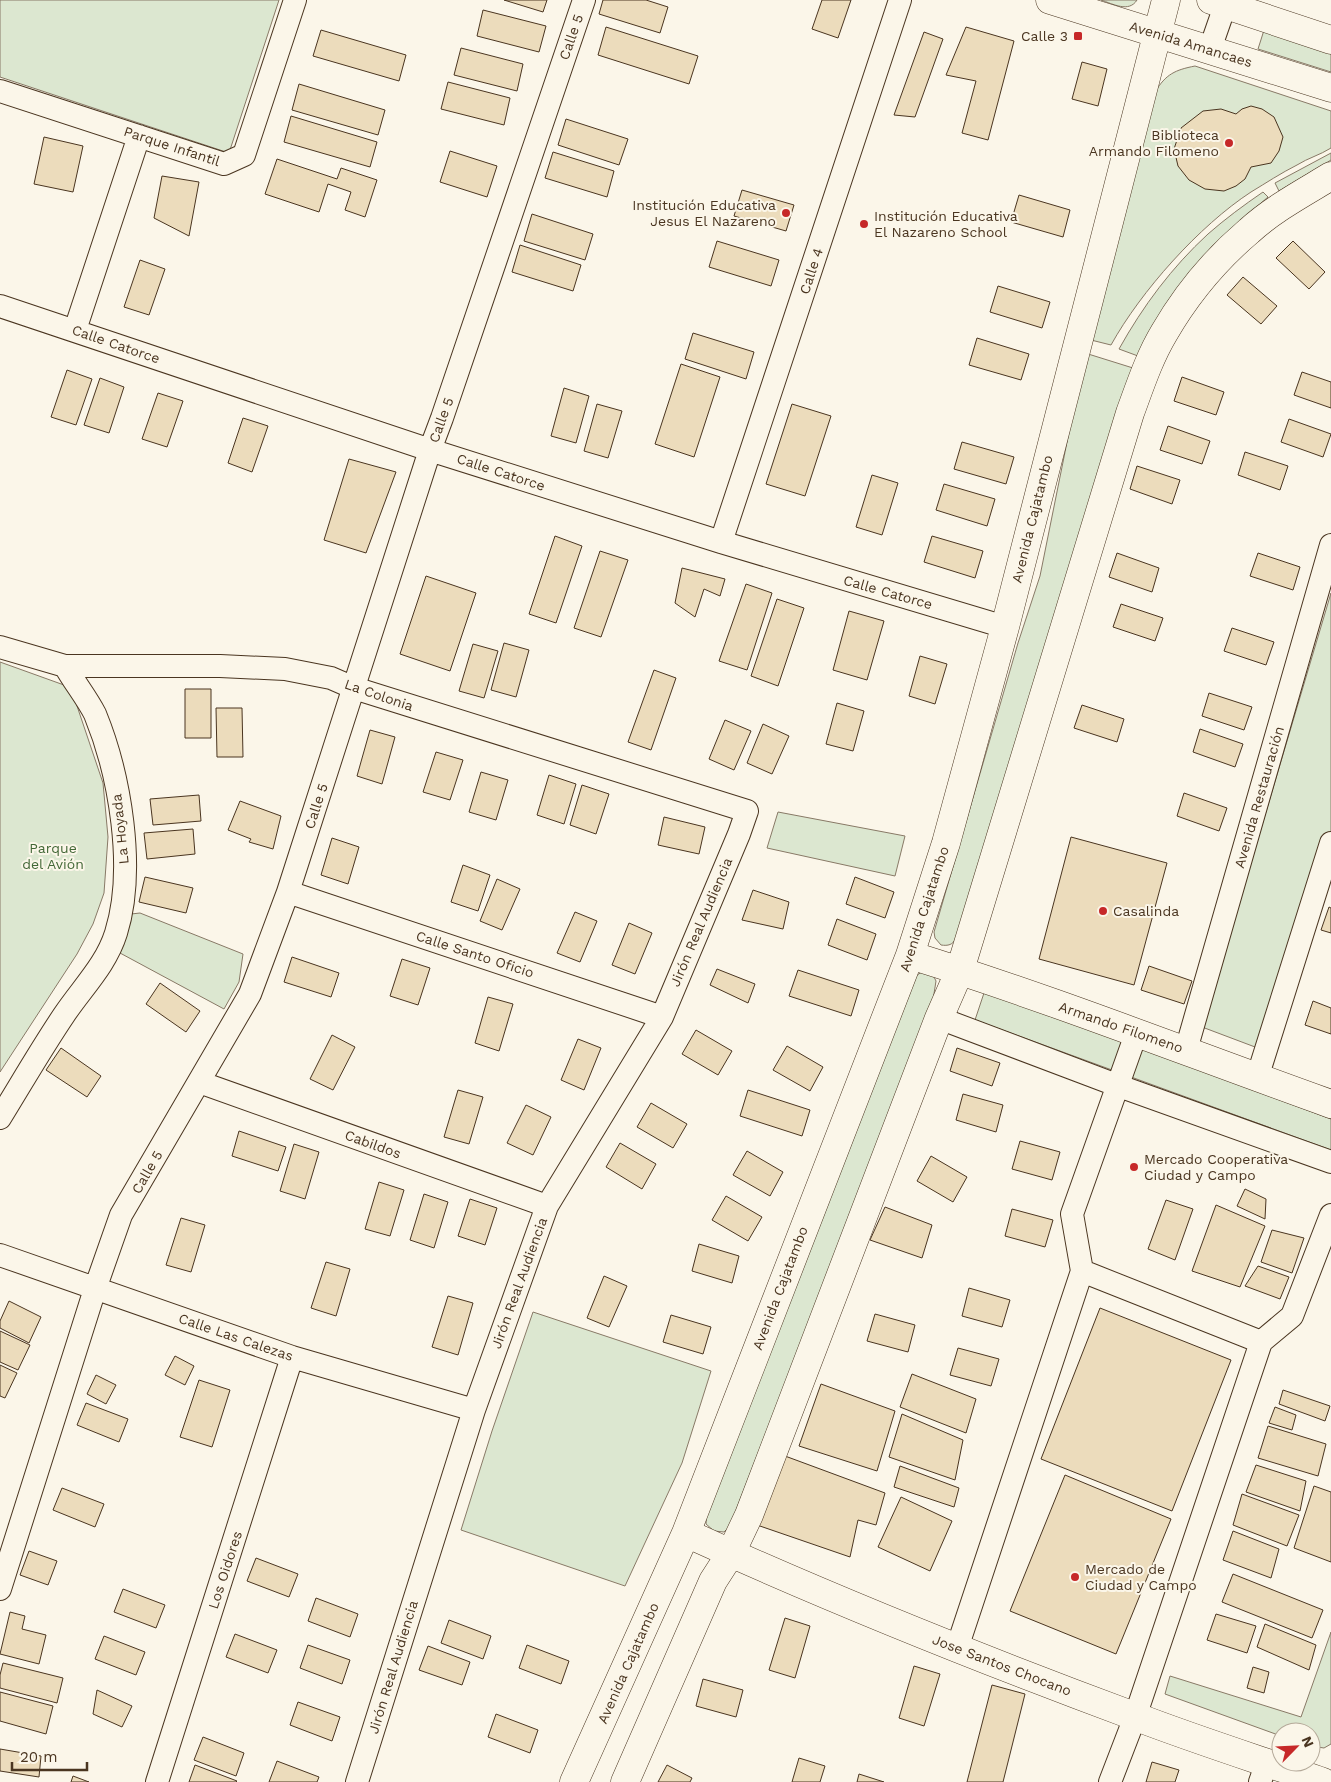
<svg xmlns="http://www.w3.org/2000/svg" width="1331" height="1782" font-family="'Work Sans',sans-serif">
<rect width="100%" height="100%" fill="#fbf6e9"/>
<path fill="#dce7d0" stroke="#887966" d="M0,0H279L229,153L0,77Z
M1101,0H1137C1129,13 1113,4 1101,0Z
M1265,27L1331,49V72L1258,49Z
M1195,66L1331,111V148C1320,155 1308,158 1297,165C1281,173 1266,183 1251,192C1199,226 1141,291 1111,345L1091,340L1155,92C1166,74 1175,70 1195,66Z
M1331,153V160L1279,191L1275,183Z
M1263,192L1268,197L1212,246L1193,270L1138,356L1119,349C1143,306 1172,267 1208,234C1225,219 1244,205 1263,192Z
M1085,353L1133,368L956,938C953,945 948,946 941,945L935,938L934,932L1018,643L1040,576Z
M1331,593V834L1263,1050L1202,1027Z
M0,662L64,685L76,703L103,783L108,837L104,893L93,924L77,954L0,1072Z
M778,812L905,836L895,876L767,848Z
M140,913L243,954L239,982L224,1009L120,953L131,914Z
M923,971L932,973L936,981L933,1000L730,1526L724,1532L714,1531L706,1524L707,1510L916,976Z
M985,990L1331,1119V1150L975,1020Z
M533,1312L711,1371L682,1463L625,1586L461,1530L492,1431Z
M1331,1632V1744L1324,1748L1311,1746V1732H1281V1736L1165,1694L1170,1676L1301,1717Z"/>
<path fill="#ecdcbc" stroke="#4a3520" d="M504,0H547L543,12Z
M603,0H646L668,7L660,33L599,14Z
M822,0H851L838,38L812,29Z
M483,10L546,26L539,52L477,36Z
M606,27L698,56L689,84L598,55Z
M966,27L1014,41L988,140L962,133L976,81L946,75Z
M321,30L406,55L399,81L313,56Z
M924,32L943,39L915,117L894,115Z
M461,48L523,64L517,91L454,75Z
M1082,62L1107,69L1098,106L1072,99Z
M448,82L510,98L504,125L441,109Z
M299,84L385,110L378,135L292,110Z
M1251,106L1262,109L1274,117L1283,137L1279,151L1271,163L1251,167L1245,179L1236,186L1224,191L1205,189L1189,180L1178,166L1174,149L1181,128L1203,111L1221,109L1236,114L1242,109Z
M291,116L377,142L370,167L284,142Z
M566,119L628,139L619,165L558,145Z
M44,137L83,146L73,192L34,184Z
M450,151L497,166L487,197L440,182Z
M553,152L614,171L607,197L545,178Z
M277,159L337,179L341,168L377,180L365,217L345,210L351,192L328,184L319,212L265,194Z
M162,176L199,182L189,236L154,218Z
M742,190L794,205L786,231L734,216Z
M1019,195L1070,210L1063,237L1011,222Z
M532,214L593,234L585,260L524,241Z
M717,241L779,260L771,286L709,267Z
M1293,241L1325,272L1309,289L1276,258Z
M520,245L581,265L573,291L512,272Z
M140,260L165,269L149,315L124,307Z
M1243,277L1277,306L1261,324L1227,295Z
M998,286L1050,302L1042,328L990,312Z
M693,333L754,352L746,379L685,359Z
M977,338L1029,354L1021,380L969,365Z
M681,364L720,377L694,457L655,444Z
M67,370L92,379L76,425L51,417Z
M1302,372L1331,382V408L1294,395Z
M1182,377L1224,392L1216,415L1174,401Z
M100,378L124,387L109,433L84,425Z
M564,388L589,396L576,443L551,436Z
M158,393L183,401L167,447L142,439Z
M597,404L622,411L608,458L584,451Z
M792,404L831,416L805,496L766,484Z
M243,418L268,426L252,472L228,463Z
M1289,419L1331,434L1323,457L1281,442Z
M1168,426L1210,441L1202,464L1160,450Z
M962,442L1014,457L1006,484L954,469Z
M1245,452L1288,466L1280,490L1238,475Z
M349,459L396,472L366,553L324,540Z
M1137,466L1180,480L1172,504L1130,489Z
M872,475L898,483L882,535L856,527Z
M944,484L995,499L987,526L936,510Z
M555,536L582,546L556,623L529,614Z
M932,536L983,551L975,578L924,562Z
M600,551L628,560L601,637L574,628Z
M1117,553L1159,568L1152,592L1109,577Z
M1258,553L1300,567L1293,590L1250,576Z
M682,568L725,579L720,596L704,589L695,617L675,603Z
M426,576L476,593L450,671L400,654Z
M746,584L772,593L747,670L719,661Z
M777,599L804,608L778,686L751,676Z
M1121,604L1163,618L1155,641L1113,627Z
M849,611L884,621L867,680L833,670Z
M1232,628L1274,642L1266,665L1224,651Z
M504,643L529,650L516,697L491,690Z
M473,644L498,651L484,698L459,691Z
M920,656L947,664L935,704L909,696Z
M654,670L676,678L651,750L628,742Z
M185,689H211V738H185Z
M1209,693L1252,707L1244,730L1202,716Z
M837,703L864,711L853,751L826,744Z
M1082,705L1124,719L1117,742L1074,728Z
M216,708H242L243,757H217Z
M725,720L751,731L734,770L709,759Z
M763,724L789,736L772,774L747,763Z
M1200,729L1243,744L1235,767L1193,752Z
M370,730L395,737L382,784L357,776Z
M436,752L463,760L450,800L423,792Z
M481,772L508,780L496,820L469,812Z
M549,775L576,784L564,824L537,815Z
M582,785L609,794L596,834L570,825Z
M1184,793L1227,808L1219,831L1177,816Z
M199,795L201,821L153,825L150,799Z
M240,801L281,816L273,849L249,842L251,839L228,830Z
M664,817L705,827L699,854L658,845Z
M193,829L195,854L147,859L144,833Z
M1071,837L1167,863L1134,985L1039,959Z
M332,838L359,847L348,884L321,875Z
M463,865L490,875L478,911L451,902Z
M145,877L193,888L186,913L139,902Z
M855,877L894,892L885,918L846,904Z
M497,879L520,889L502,930L480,921Z
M753,890L789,902L783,929L742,920Z
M1329,907L1331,908V933L1321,930Z
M575,912L597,921L580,962L557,953Z
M837,919L876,934L867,960L828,945Z
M629,923L652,933L635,974L612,965Z
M292,957L339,973L331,997L284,982Z
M402,959L430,968L418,1005L390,996Z
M1149,966L1192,981L1184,1004L1141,990Z
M717,969L755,984L748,1003L710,985Z
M798,970L859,990L851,1016L789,996Z
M160,983L200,1011L186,1032L146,1004Z
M488,997L513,1004L499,1051L475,1043Z
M1313,1001L1331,1008V1034L1305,1025Z
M696,1030L732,1051L718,1075L682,1054Z
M332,1035L355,1047L333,1090L310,1079Z
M578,1039L601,1048L584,1090L561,1080Z
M787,1046L823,1067L810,1091L773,1070Z
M61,1048L101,1076L87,1097L46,1070Z
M957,1048L1000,1063L992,1086L950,1071Z
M458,1090L483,1097L469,1144L444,1137Z
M748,1090L810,1110L802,1136L740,1116Z
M963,1094L1003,1105L996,1132L956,1120Z
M651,1103L687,1124L673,1148L637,1127Z
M526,1105L551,1117L533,1155L507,1143Z
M239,1131L286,1147L278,1171L232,1156Z
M1020,1141L1060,1152L1052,1180L1012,1169Z
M620,1143L656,1164L642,1189L606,1167Z
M294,1144L319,1152L305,1199L280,1191Z
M747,1151L783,1172L770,1196L733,1175Z
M931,1156L967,1177L953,1202L917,1181Z
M379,1182L404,1190L390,1236L365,1229Z
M1245,1189L1266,1199L1265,1219L1237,1206Z
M424,1194L448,1202L434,1248L410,1240Z
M726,1196L762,1217L748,1241L712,1220Z
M470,1199L497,1208L485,1245L458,1236Z
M1166,1200L1193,1209L1175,1260L1148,1249Z
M1216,1205L1265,1226L1240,1287L1192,1271Z
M885,1207L932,1225L922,1258L870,1240Z
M1012,1209L1053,1220L1045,1247L1005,1236Z
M181,1218L205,1225L191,1272L166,1265Z
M1272,1230L1304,1238L1292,1273L1261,1262Z
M699,1244L739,1256L732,1283L692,1271Z
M326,1262L350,1269L336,1316L311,1308Z
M1258,1266L1289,1277L1280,1299L1245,1286Z
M604,1276L627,1286L609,1327L587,1318Z
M969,1288L1010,1300L1002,1327L962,1316Z
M448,1296L473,1303L458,1355L432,1347Z
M9,1301L41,1317L29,1343L0,1328V1321Z
M1100,1308L1231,1360L1172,1511L1041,1459Z
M875,1314L915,1325L908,1352L867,1341Z
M671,1315L711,1327L703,1354L663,1342Z
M0,1331L30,1345L18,1370L0,1362Z
M958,1348L999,1359L991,1386L950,1375Z
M175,1356L194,1366L185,1385L165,1375Z
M0,1365L17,1373L5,1398L0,1396Z
M912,1374L976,1399L966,1433L900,1407Z
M96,1375L116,1385L106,1404L87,1394Z
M199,1380L230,1390L212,1447L180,1437Z
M821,1384L895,1411L877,1471L799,1446Z
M1283,1390L1330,1406L1325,1421L1279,1404Z
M86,1403L128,1419L119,1442L77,1425Z
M1275,1407L1296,1415L1292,1430L1269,1423Z
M902,1414L963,1440L955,1480L889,1457Z
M1268,1426L1326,1444L1318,1476L1258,1458Z
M785,1456L885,1493L876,1525L858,1520L850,1557L757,1525Z
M1256,1465L1306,1481L1300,1511L1246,1492Z
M900,1466L959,1488L954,1507L894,1487Z
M1065,1475L1171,1519L1116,1654L1010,1611Z
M1314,1486L1331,1492V1562L1294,1548Z
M62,1488L104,1504L95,1527L53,1510Z
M1242,1494L1299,1515L1287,1546L1233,1525Z
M901,1497L952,1521L930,1571L878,1547Z
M1233,1531L1279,1549L1271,1578L1223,1560Z
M29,1551L57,1561L48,1585L20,1575Z
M256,1558L298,1574L289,1597L247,1581Z
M1233,1574L1323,1610L1312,1638L1222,1602Z
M123,1589L165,1605L156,1628L114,1612Z
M316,1598L358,1614L350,1637L308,1621Z
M10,1612L25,1616L22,1629L46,1635L39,1664L0,1654Z
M1216,1614L1256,1626L1247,1653L1207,1640Z
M785,1618L810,1626L795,1678L769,1670Z
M449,1620L491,1636L483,1659L441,1643Z
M1265,1624L1316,1645L1309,1670L1257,1647Z
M235,1634L277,1650L268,1673L226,1657Z
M104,1636L145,1652L136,1675L95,1659Z
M308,1645L350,1660L342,1684L300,1668Z
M527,1645L569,1661L561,1684L519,1668Z
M428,1646L470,1662L462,1685L419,1670Z
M3,1663L63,1678L57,1703L0,1688V1675Z
M914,1666L940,1674L924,1726L899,1718Z
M1253,1667L1269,1672L1264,1693L1247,1688Z
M703,1679L743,1690L736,1717L696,1706Z
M992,1685L1025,1694L1003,1782H967Z
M97,1690L132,1706L122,1727L93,1714Z
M0,1692L53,1706L46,1734L0,1721Z
M298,1702L340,1717L332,1741L290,1725Z
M496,1714L538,1730L530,1753L488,1737Z
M203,1737L244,1753L236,1776L194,1760Z
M0,1749L41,1756L39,1777L0,1771Z
M799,1758L825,1766L820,1782H792Z
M277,1761L319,1777L317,1782H269Z
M1152,1762L1179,1770L1175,1782H1146Z
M195,1765L237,1781L236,1782H189Z
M667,1765L692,1778L690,1782H658Z
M859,1774L884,1782H857Z
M73,1776L89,1782H71Z"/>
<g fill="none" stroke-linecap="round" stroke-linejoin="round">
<defs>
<path id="street" d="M1210,49L1227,0
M0,91L224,164L244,155L295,0
M0,306L430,450L721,542L1005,627
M75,330L139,136
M721,542L900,0
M0,647L65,666H220L285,669L331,678L354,688L747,811L739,834L662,1017L547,1206L474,1410L357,1782
M288,892L662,1017
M939,1018L1119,1086L1331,1162
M1186,1050L1331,545
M1257,1078L1331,843
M199,1082L547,1206
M0,1118C21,1084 41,1049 64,1015C82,988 106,965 116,933C136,869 120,775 95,714C87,698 74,682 65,666
M0,1255L292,1357L474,1410
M1082,1271L1261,1342
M0,1589L95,1289L121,1215L250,994L288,892L430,450L442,418L584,0
M957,1648L1082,1271L1072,1214L1136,1034
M157,1782L292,1357
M1110,1782L1135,1717L1261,1342L1292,1316L1331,1215
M1260,1782L1267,1762"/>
<path id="secondary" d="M1050,0C1144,30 1238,58 1331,88
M1211,0L1331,40
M910,955C1052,999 1191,1054 1331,1104
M686,1533C833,1600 983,1660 1134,1716C1196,1740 1260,1760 1323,1782
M574,1782L686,1533L910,955L946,843L1005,627L1166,0
M625,1782L713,1581L731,1553L749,1515L939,1018L960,970L1130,413C1140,386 1149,358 1164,333C1186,295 1216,259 1249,231C1273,209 1303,193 1331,176"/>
</defs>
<use href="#street" stroke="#4a3520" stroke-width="24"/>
<use href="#secondary" stroke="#4a3520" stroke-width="29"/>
<use href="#street" stroke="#fbf6e9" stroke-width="22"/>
<use href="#secondary" stroke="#fbf6e9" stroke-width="28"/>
</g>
<g fill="#c62828" stroke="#fbf6e9" stroke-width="2">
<rect x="1073" y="31" width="10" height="10" rx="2.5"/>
<circle cx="1229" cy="143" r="5"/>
<circle cx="786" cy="213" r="5"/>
<circle cx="864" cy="224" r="5"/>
<circle cx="1103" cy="911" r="5"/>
<circle cx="1134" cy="1167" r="5"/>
<circle cx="1075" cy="1577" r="5"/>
</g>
<g text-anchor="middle" stroke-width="4" stroke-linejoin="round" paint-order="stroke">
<g font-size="14" fill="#4a3520" stroke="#fbf6e9" text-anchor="start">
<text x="1068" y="41" text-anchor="end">Calle 3</text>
<text x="1219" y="140" text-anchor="end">Biblioteca<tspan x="1219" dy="16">Armando Filomeno</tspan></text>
<text x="776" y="210" text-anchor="end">Institución Educativa<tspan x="776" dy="16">Jesus El Nazareno</tspan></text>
<text x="874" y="221">Institución Educativa<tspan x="874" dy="16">El Nazareno School</tspan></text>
<text x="1113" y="916">Casalinda</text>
<text x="1144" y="1164">Mercado Cooperativa<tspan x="1144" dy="16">Ciudad y Campo</tspan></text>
<text x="1085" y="1574">Mercado de<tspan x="1085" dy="16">Ciudad y Campo</tspan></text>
</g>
<g font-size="14" fill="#4a3520" stroke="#fbf6e9">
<text transform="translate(571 37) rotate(-71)" y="5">Calle 5</text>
<text transform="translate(1191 44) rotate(17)" y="5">Avenida Amancaes</text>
<text transform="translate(172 146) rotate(18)" y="5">Parque Infantil</text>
<text transform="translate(811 271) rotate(-72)" y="5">Calle 4</text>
<text transform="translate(116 344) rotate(19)" y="5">Calle Catorce</text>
<text transform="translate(441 420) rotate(-70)" y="5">Calle 5</text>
<text transform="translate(501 472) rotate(18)" y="5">Calle Catorce</text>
<text transform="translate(1032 519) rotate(-76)" y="5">Avenida Cajatambo</text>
<text transform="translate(888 592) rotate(16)" y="5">Calle Catorce</text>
<text transform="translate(379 695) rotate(19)" y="5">La Colonia</text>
<text transform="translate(1259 797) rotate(-74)" y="5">Avenida Restauración</text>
<text transform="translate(316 806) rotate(-72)" y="5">Calle 5</text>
<text transform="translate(120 829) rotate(-96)" y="5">La Hoyada</text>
<text transform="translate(924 909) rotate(-72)" y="5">Avenida Cajatambo</text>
<text transform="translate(701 922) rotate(-67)" y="5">Jirón Real Audiencia</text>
<text transform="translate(475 954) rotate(18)" y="5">Calle Santo Oficio</text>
<text transform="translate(1121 1027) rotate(19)" y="5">Armando Filomeno</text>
<text transform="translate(373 1144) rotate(20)" y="5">Cabildos</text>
<text transform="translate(147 1172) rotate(-60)" y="5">Calle 5</text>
<text transform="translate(519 1283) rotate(-70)" y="5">Jirón Real Audiencia</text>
<text transform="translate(780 1288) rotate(-69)" y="5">Avenida Cajatambo</text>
<text transform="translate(236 1337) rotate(19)" y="5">Calle Las Calezas</text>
<text transform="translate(225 1570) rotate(-72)" y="5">Los Oidores</text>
<text transform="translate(628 1663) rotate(-66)" y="5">Avenida Cajatambo</text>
<text transform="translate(1002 1665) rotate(21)" y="5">Jose Santos Chocano</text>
<text transform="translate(393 1667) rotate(-73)" y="5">Jirón Real Audiencia</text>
</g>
<g font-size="14" fill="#436837" stroke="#fbf6e9">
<text x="53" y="853">Parque<tspan x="53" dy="16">del Avión</tspan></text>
</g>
</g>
<g transform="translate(1296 1747) rotate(66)"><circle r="24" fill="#fbf6e9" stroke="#b4a999"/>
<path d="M0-4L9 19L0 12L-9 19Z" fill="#c62828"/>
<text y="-8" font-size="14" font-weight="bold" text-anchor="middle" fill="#4a3520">N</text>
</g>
<path d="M12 1762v8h75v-8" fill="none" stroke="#4a3520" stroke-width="2.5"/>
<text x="20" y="1762" font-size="15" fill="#4a3520" stroke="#fbf6e9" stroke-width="4" paint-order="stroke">20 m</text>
</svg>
